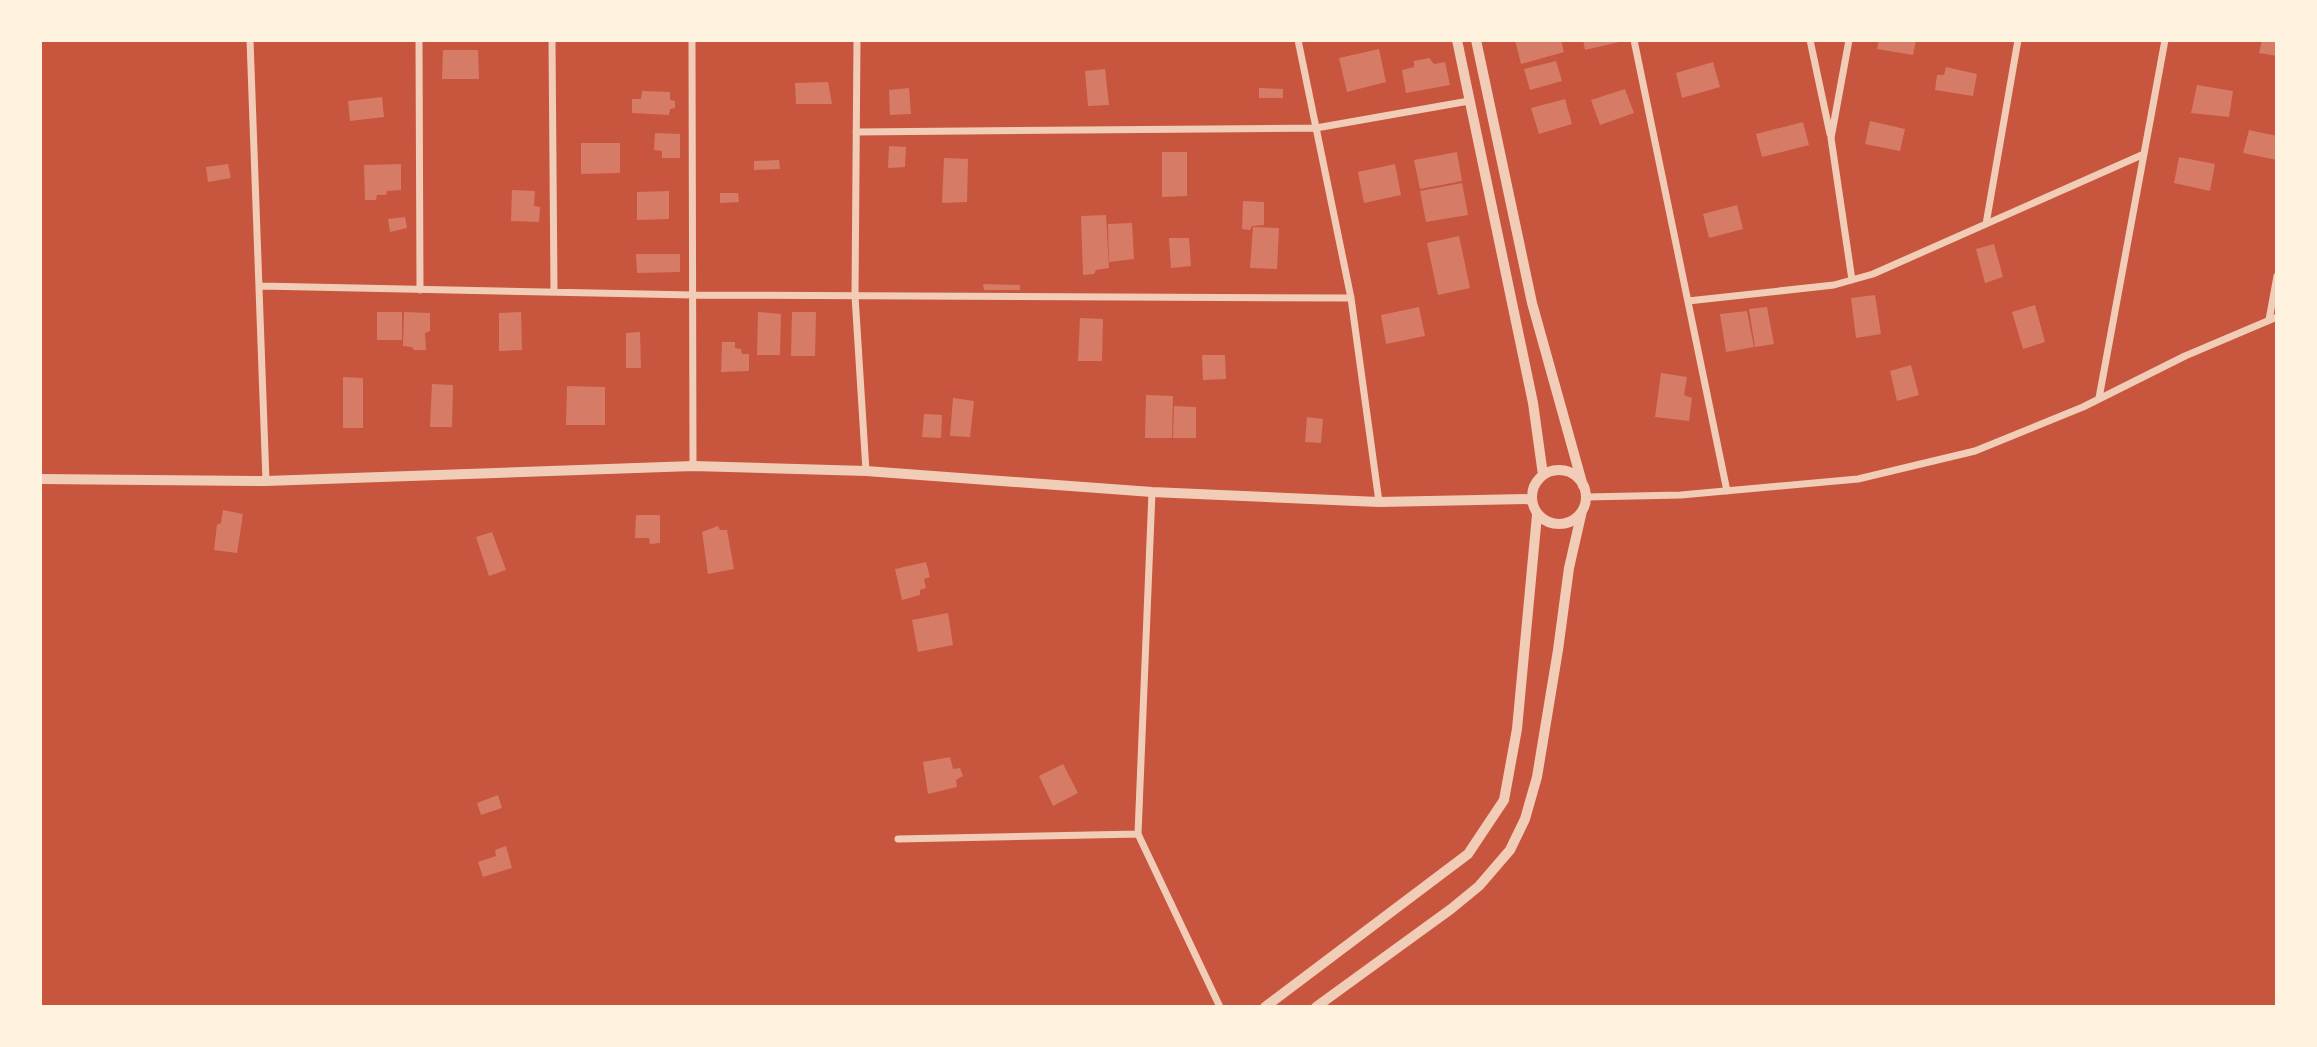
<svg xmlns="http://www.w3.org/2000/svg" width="2317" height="1047" font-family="Commissioner,sans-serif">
<rect width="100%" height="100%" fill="#c8553d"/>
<path fill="#d67c66" d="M1515,40H1561L1564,52L1521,64Z
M1583,40H1618L1619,42L1585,50Z
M1879,40H1916L1913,55L1877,49Z
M2262,40H2277V56L2259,53Z
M1379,49L1386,82L1347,92L1339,58Z
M443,50H478L479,79H442Z
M1429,58L1434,64L1445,62L1450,85L1406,93L1402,70L1414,67V61Z
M1556,61L1562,81L1530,90L1524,69Z
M1713,62L1720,87L1682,98L1676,73Z
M1946,67L1977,74L1973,96L1935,90L1937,75H1944Z
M1105,69L1109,105L1088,106L1085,71Z
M828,82L832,104H796L795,83Z
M2197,85L2233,91L2229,117L2191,113Z
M909,88L911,114L890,115L889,90Z
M1259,88L1283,89V98H1259Z
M1625,89L1634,113L1600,125L1591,100Z
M642,91L670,92V100L675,101V108L670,109L669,115L632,113V99H641Z
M382,97L384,117L350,121L348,101Z
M1565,99L1572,124L1539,134L1531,108Z
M1870,121L1905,129L1900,151L1865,144Z
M1803,122L1809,145L1762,157L1756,134Z
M2249,130L2277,136V160L2243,153Z
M655,133L680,134V158H662V151L654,150Z
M581,143H620V173L581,174Z
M889,146L906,147L905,167L888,168Z
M1162,152H1187V196L1162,197Z
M1457,152L1462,181L1420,189L1414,160Z
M2179,157L2215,164L2210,191L2174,183Z
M944,158L968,159L967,202L942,203Z
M779,160L780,169L754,170V161Z
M228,164L231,178L208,182L206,167Z
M401,164V190L387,191L386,195H377L376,200H365L364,165Z
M1395,164L1401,195L1364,203L1358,172Z
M1462,183L1468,215L1426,222L1420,191Z
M512,190L535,191L534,206L540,207L539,222L511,221Z
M669,191V219L637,220V192Z
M720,193H738L739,202L720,203Z
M1243,201L1264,202V225L1252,226L1250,230L1242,229Z
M1737,205L1743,229L1709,238L1703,214Z
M1106,215L1109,268L1096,270L1094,274L1083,275L1081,216Z
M405,217L407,228L390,232L388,219Z
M1132,223L1134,259L1109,262L1108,224Z
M1253,227L1279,228L1277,269L1250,268Z
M1459,236L1470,288L1438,295L1427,243Z
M1169,238H1189L1191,266L1171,268Z
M1994,244L2003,277L1985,283L1976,249Z
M636,254H680V272L637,273Z
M983,284L1020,285V290H984Z
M1875,295L1881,334L1856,338L1851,298Z
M2035,305L2045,342L2023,349L2012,312Z
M1419,307L1425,336L1386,344L1381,315Z
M1767,307L1774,344L1755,347L1749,309Z
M1747,311L1754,347L1726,352L1720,314Z
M377,312H402V340H377Z
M404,312L430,313V331L425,333L426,350H414L412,347L403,346Z
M521,312L522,350L499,351V313Z
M758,312L781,314L780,355H757Z
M792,312H816L815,356H791Z
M1080,318L1103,319L1102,361H1078Z
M640,332L641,368H626V333Z
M722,342H735V348L741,349L742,354H749V371L721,372Z
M1202,355H1225L1226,379L1203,380Z
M1911,365L1919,395L1897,401L1890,371Z
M1661,373L1687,377L1684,395L1692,398L1689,421L1655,417Z
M343,377L363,378V428H343Z
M432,384L453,385L452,427H430Z
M567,386L605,387V425H566Z
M1146,395L1173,396L1172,438H1145Z
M953,398L974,401L970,437L950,436Z
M1174,406L1196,407V438H1173Z
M924,414L942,415L941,438L922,437Z
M1307,417L1323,419L1321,443L1305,442Z
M223,510L243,514L237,553L214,550L217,525L221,523Z
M636,515H660V543L650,544L649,538H635Z
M718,526L720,530H727L734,569L708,574L702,532Z
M492,532L506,570L489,576L476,537Z
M926,562L930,577L924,579L926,588L920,590V595L902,600L895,569Z
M948,613L953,645L918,652L912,620Z
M950,757L953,769L960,768L963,776L956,780L957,787L928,794L923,762Z
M1063,764L1078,793L1053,806L1039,776Z
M498,795L502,808L481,815L477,803Z
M506,846L512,868L483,877L478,862L496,856L495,850Z"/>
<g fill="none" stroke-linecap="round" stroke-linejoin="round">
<path stroke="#f1ccb7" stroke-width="7" d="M250,40L266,481
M419,40L420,290
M552,40L554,291
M692,40L693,466
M857,40L855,296L866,471
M1298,40L1351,298L1379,502
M1634,40L1727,491
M1810,40L1830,134
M1849,40L1831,138L1852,280
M856,132L1316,128L1469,101
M1986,224L2018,40
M261,286L693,295L1351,298
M1688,301L1834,285L1873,274L2144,154
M2269,320L2277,276
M2099,398L2165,40
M1152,492L1138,834L1220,1007
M1586,497L1681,495L1858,479L1975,451L2083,407L2185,356L2277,317
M898,839L1138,834"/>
<path stroke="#f1ccb7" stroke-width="10" d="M1457,40L1533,403L1543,475
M1476,40L1532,303L1583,486
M1532 497a27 27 0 1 1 54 0a27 27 0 1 1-54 0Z
M40,479L266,481L693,466L866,471L1152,492L1379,502L1531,499
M1265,1007L1468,854L1504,800L1517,729L1537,515
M1316,1007L1451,909L1479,886L1510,850L1525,819L1537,777L1558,650L1569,568L1582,511"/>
</g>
<rect width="2317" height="1047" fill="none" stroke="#fff3e0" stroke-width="84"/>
</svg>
